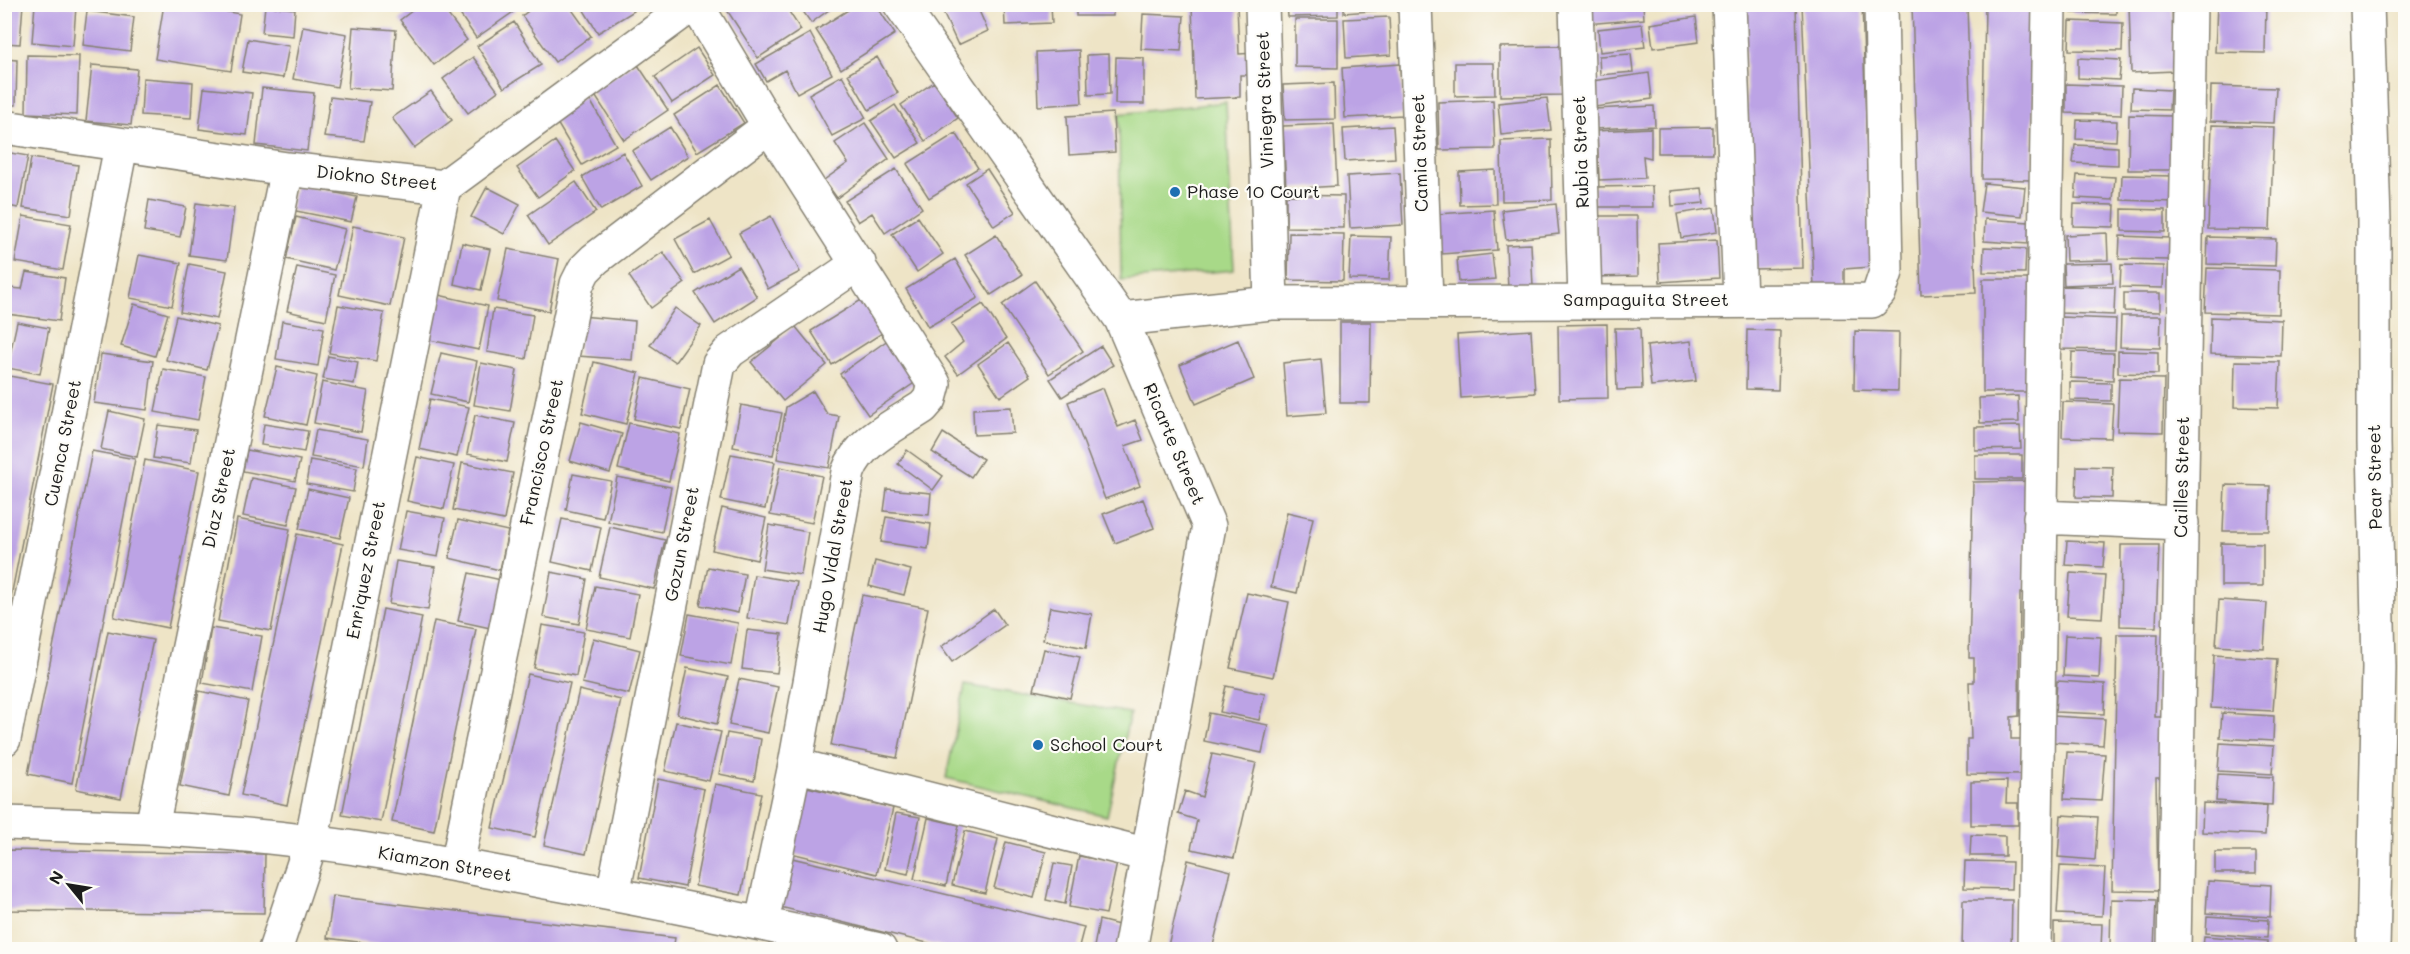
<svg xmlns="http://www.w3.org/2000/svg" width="2410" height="954" font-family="Mali,sans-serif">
<rect width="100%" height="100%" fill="#fdfcf7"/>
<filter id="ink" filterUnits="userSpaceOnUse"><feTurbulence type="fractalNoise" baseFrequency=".0167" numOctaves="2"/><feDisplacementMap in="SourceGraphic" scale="12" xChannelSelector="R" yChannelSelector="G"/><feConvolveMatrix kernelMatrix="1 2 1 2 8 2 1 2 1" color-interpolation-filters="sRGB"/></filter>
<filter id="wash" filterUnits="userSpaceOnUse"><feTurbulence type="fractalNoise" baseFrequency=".008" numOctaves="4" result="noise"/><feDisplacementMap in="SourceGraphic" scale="24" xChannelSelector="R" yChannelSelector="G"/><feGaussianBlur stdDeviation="1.35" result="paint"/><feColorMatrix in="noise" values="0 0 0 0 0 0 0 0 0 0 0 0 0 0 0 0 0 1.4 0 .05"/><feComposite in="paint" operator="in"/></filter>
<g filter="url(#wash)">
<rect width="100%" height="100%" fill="#eee4c6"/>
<path fill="#a8d988" stroke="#627a52" stroke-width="1.5" d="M1226,102L1234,270L1121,280L1119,114Z
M965,685L1130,713L1107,816L946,778Z"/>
<g id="blocks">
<path fill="#bca3e5" d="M4,4H23L20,44L4,43Z
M35,4L76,7L73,46L32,42Z
M164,4H183L240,14L231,71L155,59Z
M421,4H440L467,40L434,65L400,20Z
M453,4H512L516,10L476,38Z
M537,4H568L591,36L555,62L522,16Z
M580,4H630L634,11L598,33Z
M723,4H784L801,30L758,58Z
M798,4H837L811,23Z
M939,4H976L988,31L958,45Z
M982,4H1002V7L984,11Z
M1004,4H1051L1052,23L1005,25Z
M1076,4H1113V16H1076Z
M1120,4H1179V7H1120Z
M1192,4H1237L1239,54L1255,53L1256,75H1240V97L1195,99Z
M1287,4H1338V16L1288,17Z
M1344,4H1384V10L1344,13Z
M1585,4H1643L1644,19L1586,24Z
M1744,4H1796L1803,268L1752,269Z
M1802,4H1862L1871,267L1844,269V288H1814Z
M1912,4H1967L1976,293L1921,295Z
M1985,4H2035L2032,180L1982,179Z
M2072,4H2116V14L2072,13Z
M2129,4H2172L2174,71L2131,73Z
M2217,4H2266L2265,53L2215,52Z
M856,5H876L895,34L841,69L816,30Z
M265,6L295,9L293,36L262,33Z
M87,11L134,17L130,51L83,45Z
M1143,14L1184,16L1181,51L1141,49Z
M1389,17L1391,55L1346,58L1344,19Z
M1696,17L1699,42L1653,48L1650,24Z
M1295,19H1338V68L1295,67Z
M2070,21L2123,23L2122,51L2069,50Z
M514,22L541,65L504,88L477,46Z
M1642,24L1645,47L1600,52L1598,29Z
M303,26L347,34L337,87L293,79Z
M353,27L396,30L392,91L348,88Z
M810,33L832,74L797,93L785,70L766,81L756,64Z
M248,39L289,46L283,78L242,72Z
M1563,46V95L1500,96V47Z
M697,48L715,75L672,103L655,77Z
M1079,50L1082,103L1038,106L1036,52Z
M1109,54L1110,94L1088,95L1087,55Z
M1631,54L1633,72L1600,75L1599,56Z
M27,55L79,56L77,115L26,113Z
M473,57L498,91L468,113L443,79Z
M877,57L898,93L869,110L848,74Z
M1116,57L1144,58V104H1115Z
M2078,58L2121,60L2119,80L2078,78Z
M4,59L17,60L16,105H4Z
M636,62L668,110L624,140L592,91Z
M1455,63H1494L1495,95L1455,96Z
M1400,64L1403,115L1345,118L1342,68Z
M92,65L137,69L131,125L86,121Z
M1649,73L1652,99L1588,108L1585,82Z
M842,75L866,118L832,136L809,94Z
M143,78L193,82L191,118L141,115Z
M934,82L958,118L925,141L901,105Z
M1334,83L1335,119L1285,120L1283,85Z
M2066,84L2122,86L2121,115L2066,113Z
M720,85L744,123L697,152L674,115Z
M2211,86L2276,88L2274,123L2210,121Z
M204,88L252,93L247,135L199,129Z
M262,88L314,93L307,151L256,145Z
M2132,88L2170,90L2169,110L2131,109Z
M431,91L452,120L414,148L392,118Z
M587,95L616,145L582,165L553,116Z
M330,97L370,102L364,141L324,137Z
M1547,98L1551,130L1501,135L1498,103Z
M1493,100L1495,149L1439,150L1438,102Z
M895,105L920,143L896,158L871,121Z
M1654,106L1655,126L1595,129L1594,109Z
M1113,113L1115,152L1069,155L1067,116Z
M2129,115L2174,116L2172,170H2128Z
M2077,120L2117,121L2116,141L2076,139Z
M865,123L889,159L837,198L824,180L848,163L835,143Z
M1334,124L1337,186L1286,189L1283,126Z
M2212,125L2274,127L2270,230L2208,229Z
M1393,126L1395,158L1345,161L1343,129Z
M670,127L688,156L651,180L632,151Z
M1713,127V153H1658V128Z
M1651,128V158L1643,156L1645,178L1599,180L1597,131Z
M956,133L978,168L929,198L907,164Z
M1551,139L1552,200L1502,201L1501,141Z
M555,141L575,171L538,197L517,168Z
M2075,145L2118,147V165L2073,163Z
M5,152L28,156L18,208L4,205Z
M623,152L642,186L601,210L582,177Z
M31,158L78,165L71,215L23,208Z
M896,169L922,208L885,233L872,213L858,222L845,201Z
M987,169L1015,212L994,226L966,183Z
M1495,170L1496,204L1460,205L1459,172Z
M1400,173L1403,225L1350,228L1347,176Z
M2077,175L2115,177L2113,200L2075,198Z
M2122,175L2175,176L2174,202L2121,200Z
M576,182L596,212L548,245L528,215Z
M1984,183L2025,187L2022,216L1980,212Z
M296,185L357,197L351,222L291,210Z
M1652,186L1653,207H1594V187Z
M487,187L520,204L504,234L471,217Z
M1702,188L1704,203L1672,206L1671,191Z
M1286,195L1344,196V228L1286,227Z
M149,200L186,207L180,237L144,231Z
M196,203L234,208L227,260L189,255Z
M1556,204L1559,234L1506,240L1502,210Z
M2074,204L2115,205L2114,227L2073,226Z
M1714,208L1717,232L1681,238L1677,214Z
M2122,209L2165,210V232L2122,231Z
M1494,210L1497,250L1441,254L1438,214Z
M23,216L71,224L63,270L15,262Z
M771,216L800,272L768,289L739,233Z
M1593,216H1637L1638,276L1594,277Z
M296,217L345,229L334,270L286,259Z
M918,217L943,254L917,272L892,234Z
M1985,219L2029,222L2028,244L1984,241Z
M710,220L729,255L694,274L675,239Z
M353,226L404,237L390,306L339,295Z
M1289,233L1344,234L1343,281L1288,280Z
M2107,233L2108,260L2066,261L2065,235Z
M996,235L1022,275L991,295L965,255Z
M1351,236L1391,237L1389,280L1349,279Z
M2120,236L2170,238L2169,260L2119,259Z
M2208,237L2276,239L2275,266L2207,264Z
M1717,240L1719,278L1660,282L1658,243Z
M462,243L490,249L481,290L454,284Z
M1531,244L1533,287L1508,289L1506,245Z
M1984,247L2026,249L2025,273L1983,272Z
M508,249L559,259L549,311L497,301Z
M663,252L685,283L651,308L629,276Z
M1492,254L1495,279L1459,282L1457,258Z
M139,255L181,263L172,306L130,298Z
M955,259L978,298L928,327L906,289Z
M2112,263L2113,283L2064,285L2063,264Z
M189,264L227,271L217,319L180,312Z
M2121,265L2164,266L2163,288L2120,287Z
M738,266L757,297L715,324L695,293Z
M297,267L335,275L326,320L287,311Z
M2207,268L2280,270L2279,314L2205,312Z
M26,272L65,278L59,321L7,314L11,288L22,289Z
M1983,279H2034V392H1983Z
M1035,281L1083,351L1049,374L1002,305Z
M2061,286L2115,287L2114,315L2060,313Z
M2124,293H2160V312L2124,311Z
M434,294L488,306L479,350L424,339Z
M866,297L887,330L832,365L811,331Z
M134,304L168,314L155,356L121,346Z
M983,304L1006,339L958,374L945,357L963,342L951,324Z
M338,305L384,313L376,361L329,353Z
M675,308L701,326L675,362L650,345Z
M493,309L533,315L526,359L487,352Z
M176,316L218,326L207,370L166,360Z
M581,316L635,321L632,360L578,356Z
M2121,316H2161L2160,348L2120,347Z
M2060,317L2116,319L2115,350L2058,349Z
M2211,317L2282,320L2281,356L2210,354Z
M282,321L324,328L318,366L276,359Z
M17,322L49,328L40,374L7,368Z
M1340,322H1371L1370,403H1340Z
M1607,324L1608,398L1559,399L1558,325Z
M795,326L827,365L783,401L751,362Z
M1615,328H1640L1642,389L1617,390Z
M1531,330L1535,393L1461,398L1457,335Z
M1747,330L1780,331L1778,390L1746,389Z
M1855,331L1899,332L1898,391L1854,390Z
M892,337L920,379L868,415L840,374Z
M1238,340L1254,379L1196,404L1180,365Z
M1691,341L1696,381L1651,386L1647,346Z
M1008,343L1030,376L1000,397L978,364Z
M1101,346L1113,365L1062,397L1050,379Z
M2118,351L2158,352V374L2118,373Z
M2072,352L2114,353L2113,380L2071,378Z
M441,353L477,361L468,402L431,394Z
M101,354L153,361L147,410L94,403Z
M328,356L358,362L354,384L323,379Z
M1321,359L1326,413L1287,416L1283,363Z
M2235,361L2280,362L2278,408L2234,407Z
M594,362L639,373L626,424L582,413Z
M481,363L517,370L510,411L474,405Z
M277,367L317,376L306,425L265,416Z
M163,369L206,377L198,420L155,412Z
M4,375L53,384L6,622H4Z
M643,378L690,389L681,429L634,419Z
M2119,378L2164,379L2163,432L2117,431Z
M322,382L368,391L361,432L314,423Z
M2070,382L2111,383V401L2070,400Z
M1103,388L1118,427L1135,420L1143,440L1125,446L1140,486L1105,499L1068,402Z
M813,391L827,414L839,416L829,468L777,459L786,407Z
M2018,396L2019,422L1980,423L1979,398Z
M430,399L469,407L457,457L419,449Z
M2063,402L2113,404L2111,438L2062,437Z
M741,405L782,413L773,455L733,447Z
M1011,407L1013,433L974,435L973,409Z
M109,411L145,419L137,457L101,449Z
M475,415L515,423L507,462L467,454Z
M581,422L622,434L610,473L570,461Z
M629,423L680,434L669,481L618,469Z
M264,424L308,431L304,452L261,445Z
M158,425L196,430L191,463L153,458Z
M2020,426L2021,449L1975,450V427Z
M316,430L368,439L364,466L311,457Z
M943,433L983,459L971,477L932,452Z
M247,450L300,460L295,481L243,471Z
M907,450L943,476L933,490L898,464Z
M92,451L135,459L72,783L28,774Z
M731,454L775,462L765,509L721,500Z
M1975,455H2022V479H1975Z
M417,457L454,465L444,509L407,501Z
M145,460L199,471L168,628L114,617Z
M310,460L357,468L353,492L306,484Z
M462,463L513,473L504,520L453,510Z
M2077,466L2113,467L2112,498L2076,497Z
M780,467L822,476L812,523L770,515Z
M573,474L611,481L603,518L566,510Z
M617,477L671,487L662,532L608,522Z
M251,478L296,487L288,525L243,516Z
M2027,481L2024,593H2020L2019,716L2011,717V739H2021V775L1967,774V739H1971L1969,682H1974V658H1969L1973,482Z
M2225,485L2270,486L2269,531H2223Z
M308,489L349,498L340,538L299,529Z
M887,489L931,493L929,515L884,511Z
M1143,499L1154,528L1115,543L1103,514Z
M722,508L766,518L757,560L712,550Z
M406,511L445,518L438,557L398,550Z
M1287,512L1313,518L1297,593L1271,587Z
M886,517L931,524L928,549L881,542Z
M237,519L290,529L271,631L218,621Z
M562,519L601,527L592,571L552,562Z
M458,520L508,531L500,570L449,558Z
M769,525L808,532L801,575L762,569Z
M610,527L665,540L654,589L599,577Z
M297,534L343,544L287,805L241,795Z
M2067,541L2105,543L2103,567L2065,565Z
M2221,543L2263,544V586H2221Z
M2121,545H2159L2156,627L2120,626Z
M396,561L435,567L428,610L389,604Z
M875,561L911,570L904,595L869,586Z
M708,567L745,574L738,613L700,605Z
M551,572L587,579L579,624L543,617Z
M469,573L506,581L495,629L458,621Z
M2070,573L2105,575L2102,618L2067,616Z
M754,575L797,582L789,625L747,618Z
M595,586L638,594L630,637L586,629Z
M1247,593L1289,602L1273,677L1230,668Z
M862,595L928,608L897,758L831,745Z
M2219,600L2267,603L2264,649L2216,646Z
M1050,607L1092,614L1086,648L1043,640Z
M383,609L422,617L381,822L342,815Z
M994,609L1005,625L952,662L941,647Z
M689,614L738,623L731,665L681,656Z
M434,621L476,629L434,831L392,822Z
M542,625L584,632L576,676L534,668Z
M211,628L262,636L252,692L202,683Z
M747,630L782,634L777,673L742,669Z
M108,631L153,640L121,798L76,789Z
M2117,634H2158L2155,717H2170L2169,778H2156L2158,891L2112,890Z
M2065,635L2101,637L2099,678L2063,676Z
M593,638L640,650L629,694L582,683Z
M1044,649L1080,657L1070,698L1034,690Z
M2214,655L2277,659L2273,711L2211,708Z
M687,668L728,677L717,724L677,714Z
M528,674L570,683L535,837L492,828Z
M739,679L778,687L768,733L729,725Z
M2057,681L2105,684L2104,714L2055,712Z
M1226,686L1265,694L1259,720L1220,712Z
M579,690L621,700L586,854L544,845Z
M199,691L248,701L229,796L180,786Z
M1209,713L1268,725L1262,753L1204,741Z
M2222,713L2274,716L2273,741L2220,738Z
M2052,716L2105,719L2103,745L2051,742Z
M676,722L721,732L709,781L665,771Z
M727,733L761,739L754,781L719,774Z
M2220,743L2274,746L2272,774L2218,771Z
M2067,752L2105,754L2101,801L2064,799Z
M1212,754L1256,763L1234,858L1191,849L1197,820L1178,814L1185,791L1202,797Z
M2218,774L2273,777L2272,805L2216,801Z
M658,779L704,789L685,887L639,878Z
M2007,781L2006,803H2018V825H1971V782Z
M715,784L761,793L741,895L695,886Z
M807,787L893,808L877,874L791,853Z
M2203,803L2267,806L2265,835L2202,832Z
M896,813L920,817L908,874L885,869Z
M2061,815L2098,817L2095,860L2058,857Z
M928,818L959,825L946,886L914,879Z
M965,831L998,839L985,893L952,885Z
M1971,835L2005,836V856H1970Z
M1006,842L1046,852L1034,898L994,888Z
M4,850L265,854L264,913L4,910Z
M2215,852H2256V873H2215Z
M1079,856L1117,863L1106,914L1069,907Z
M792,858L1084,927L1078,950H956L780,907Z
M1188,860L1231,871L1212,950H1167Z
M1965,861L2012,862L2011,889L1964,888Z
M1054,863L1072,866L1065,904L1046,900Z
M2060,866L2105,868L2102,916L2057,914Z
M2208,881L2271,885L2270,917L2206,913Z
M333,896L675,938L673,950H420L327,938Z
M2111,899L2156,900L2154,950H2110Z
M1963,900H2012L2011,950H1962Z
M2207,916L2268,920L2267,938L2206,933Z
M1099,920L1123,926L1118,950L1094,947Z
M2054,923L2102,924L2101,950H2054Z
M2204,936L2267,941V950H2203Z
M688,943L713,948V950H686Z"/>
</g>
</g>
<g filter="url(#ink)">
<use href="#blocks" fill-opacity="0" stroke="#858071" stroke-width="1.5"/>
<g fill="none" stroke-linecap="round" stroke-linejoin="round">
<defs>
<path id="minor" d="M696,4L769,126L934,384L930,399L923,407C896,425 859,441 848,472L795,765L762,922
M900,4L1121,319L1209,526L1130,950
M1262,4L1271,303
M1415,4L1426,301
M1576,4L1585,300
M1729,4L1740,300
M2367,4L2374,221V443L2379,667L2373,950
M4,127L287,169L444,187L693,4
M1121,319L1271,303L1872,301L1879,293L1886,272L1881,4
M2040,517L2182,523
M4,739L121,146
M795,765L1148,855
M4,823C107,826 210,829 311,842C392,852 472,868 552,883C662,903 771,925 880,950
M152,827L287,169
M457,865L577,284L584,270L595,259L769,126
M613,894L719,364L730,351L859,263
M275,950L311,842L444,187
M2034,950L2049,4
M2174,950L2190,4"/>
</defs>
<use href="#minor" stroke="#858071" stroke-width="36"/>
<use href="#minor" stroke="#fff" stroke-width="33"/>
</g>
</g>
<g fill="#1f6fb2" stroke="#fdfcf7" stroke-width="2">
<circle cx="1175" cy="192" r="6"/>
<circle cx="1038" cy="745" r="6"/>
</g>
<g text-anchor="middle" stroke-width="4.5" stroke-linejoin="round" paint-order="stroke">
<g font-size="18" fill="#1c1c1c" stroke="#fdfcf7">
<text transform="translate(1265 100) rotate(-92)" y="6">Viniegra Street</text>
<text transform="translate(1581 152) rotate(-92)" y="6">Rubia Street</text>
<text transform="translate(1420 153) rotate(-92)" y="6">Camia Street</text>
<text transform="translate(377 178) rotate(6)" y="6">Diokno Street</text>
<text x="1646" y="306">Sampaguita Street</text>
<text transform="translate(63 443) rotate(-79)" y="6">Cuenca Street</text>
<text transform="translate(1174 444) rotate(67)" y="6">Ricarte Street</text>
<text transform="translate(542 452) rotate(-78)" y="6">Francisco Street</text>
<text transform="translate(2182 477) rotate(-89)" y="6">Cailles Street</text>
<text transform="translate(2375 477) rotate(-91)" y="6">Pear Street</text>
<text transform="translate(219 498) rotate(-78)" y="6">Diaz Street</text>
<text transform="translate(682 544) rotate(-79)" y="6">Gozun Street</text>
<text transform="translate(833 556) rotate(-80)" y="6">Hugo Vidal Street</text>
<text transform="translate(366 570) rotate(-79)" y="6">Enriquez Street</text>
<text transform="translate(445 864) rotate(10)" y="6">Kiamzon Street</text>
</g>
<g font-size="18" fill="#1c1c1c" stroke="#fdfcf7" text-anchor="start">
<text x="1187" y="198">Phase 10 Court</text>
<text x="1050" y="751">School Court</text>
</g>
</g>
<rect width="2410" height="954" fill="none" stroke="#fdfcf7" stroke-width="24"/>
<g transform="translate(69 885) rotate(300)" stroke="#fdfcf7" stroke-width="4.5" paint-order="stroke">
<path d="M0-4.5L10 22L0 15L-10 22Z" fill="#1c1c1c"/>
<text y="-9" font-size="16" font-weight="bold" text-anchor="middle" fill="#1c1c1c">N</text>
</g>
</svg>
